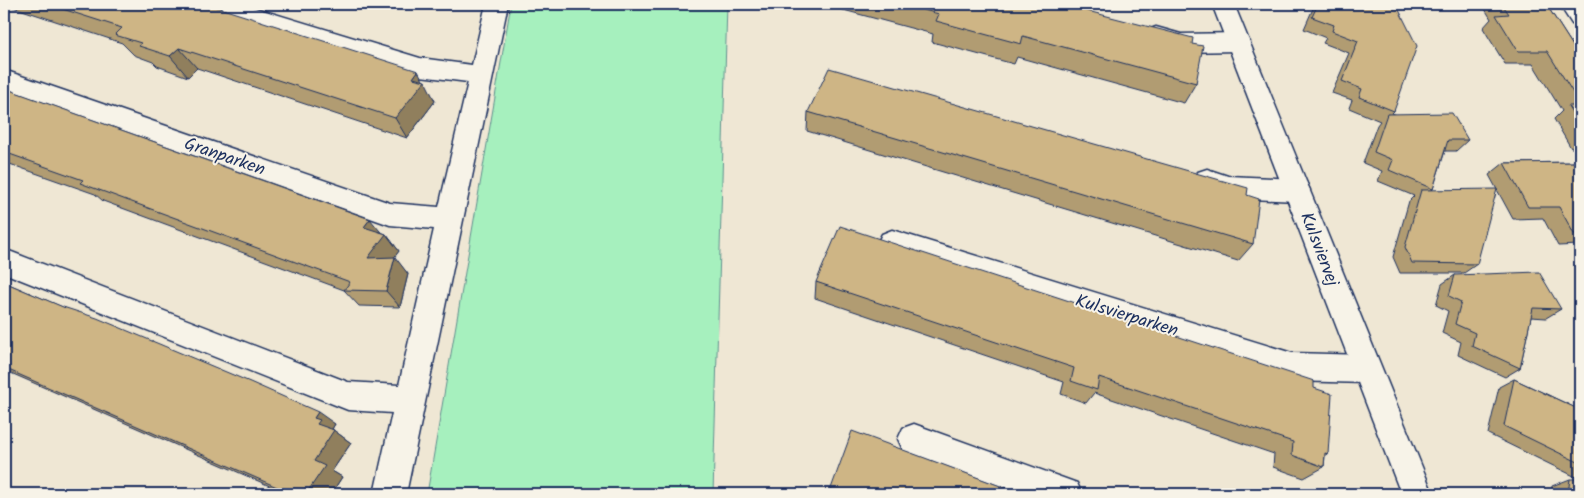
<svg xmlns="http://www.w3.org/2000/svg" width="1584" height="498" font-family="Kalam,sans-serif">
<rect width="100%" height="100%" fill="#efe7d4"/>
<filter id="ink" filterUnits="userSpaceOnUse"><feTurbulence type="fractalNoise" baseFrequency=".02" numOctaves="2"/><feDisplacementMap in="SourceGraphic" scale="10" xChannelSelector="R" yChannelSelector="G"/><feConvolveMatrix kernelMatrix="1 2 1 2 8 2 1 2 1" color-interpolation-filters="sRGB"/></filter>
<g filter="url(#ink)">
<path fill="#a6f0be" stroke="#60908e" d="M511,4H727L713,494H427Z"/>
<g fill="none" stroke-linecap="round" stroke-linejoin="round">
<defs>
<path id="street" d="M205,4H242L420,58L472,65L486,4H508L406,494H374L392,413L348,410L4,273V249L348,382L399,385L434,229L390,225L4,88V70L390,203L439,207L468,82L420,76L208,10Z
M1559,4H1580V26L1572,24Z
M1156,27L1181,34L1238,33L1246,36L1250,42L1246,48L1238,51L1181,52L1148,42L1144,36L1148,30Z
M1207,169L1228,176L1297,179L1306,182L1310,190L1306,198L1297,201L1228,198L1198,188L1194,180L1198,172Z
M892,230L1292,353L1366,355L1377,359L1381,369L1377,379L1366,383L1292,381L882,250L878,242L882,234Z
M914,424L1077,483L1082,494H1023L903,450L898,439L903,428Z"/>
<path id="secondary" d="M1212,4H1234L1433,494H1401Z"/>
</defs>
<use href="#street" stroke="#1b2f5e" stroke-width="3"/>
<use href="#secondary" stroke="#1b2f5e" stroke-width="3"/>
<use href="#street" fill="#f7f3e8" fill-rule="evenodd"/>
<use href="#secondary" fill="#f7f3e8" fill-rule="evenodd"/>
</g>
<path fill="#b19c72" stroke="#1b2f5e" d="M4,4H207L423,81L435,101L407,138L197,68L188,77L157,66L153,62L134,55L122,43Z
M821,4H1060L1192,44L1196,83L1184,103L1017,57L1014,64L932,42L933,34Z
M1315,4H1396L1394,111L1392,113L1468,140L1456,151H1445L1433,189L1432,190L1477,264L1464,273H1400L1393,257L1409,201L1414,196L1378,181L1382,171L1363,163L1377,125L1380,121L1349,108L1352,100L1332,93L1349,53L1323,43L1326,38L1304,29Z
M1482,4H1546L1580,57V148H1571L1554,119L1562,111L1533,64H1505L1483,28L1491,19Z
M4,88L386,234L399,251L394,257L408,274L400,307L359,306L344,290L103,201L95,194L4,162Z
M808,112L1247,195L1253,244L1238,261L807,131Z
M1580,162V245L1558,246L1543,218L1513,219L1489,175L1504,163Z
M1455,275L1561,309L1546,318L1531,317L1520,368L1505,377L1458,355L1461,342L1442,333L1448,311L1436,305L1442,284Z
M4,282L335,424L332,429L351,443L332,471L342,477L331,494H288L4,370Z
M816,282L1314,388L1328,454L1325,456L1324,467L1304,478L1273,467L1274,454L1094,393L1086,403L1061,394L1064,382L815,298Z
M1514,379L1580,410V479L1488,434L1499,387Z
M1570,479L1580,494H1551L1552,486Z"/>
<path fill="#907f5d" stroke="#1b2f5e" d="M179,48L197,68L188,77L170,56Z
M418,71L424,82L425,81L435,101L407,138L395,118L413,78Z
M370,219L384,236L386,234L399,251L382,274L368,258L364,227Z
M395,257L408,274L400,307L386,291Z
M318,412L335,424L332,429L351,443L332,471L342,477L331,494H306L314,461L317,424L314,418Z"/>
<path fill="#ceb585" stroke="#1b2f5e" d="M47,4H207L418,71L413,78L425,81L395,118L179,48L170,56L139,46L141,43L115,35L122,28Z
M901,4H1060L1193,38L1192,44L1203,46L1196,83L1023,36L1021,44L936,21L939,14Z
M1318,4H1396L1417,46L1394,111L1359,97L1362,89L1342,81L1358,41L1332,31L1334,25L1312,17Z
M1502,4H1546L1580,57V104L1547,51H1518L1496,15L1509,14Z
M829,68L1248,188L1247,195L1259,199L1253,244L808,112Z
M4,88L370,219L364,227L386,234L368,258L395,257L386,291L344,290L350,282L80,183L83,180L4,152Z
M1568,106H1580V125Z
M1452,113L1468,140H1448L1433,189L1389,170L1393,160L1374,152L1387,114Z
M1580,162V234H1574L1559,207H1528L1504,163Z
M1497,189L1477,264L1412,263L1405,247L1421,190Z
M840,226L1314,381V388L1332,394L1328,454L1325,453L1324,467L1292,455L1293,442L1099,377L1097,390L1071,381L1074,368L816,282Z
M1539,272L1561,309L1533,308L1520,368L1472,346L1475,333L1455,324L1461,302L1449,296L1455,275Z
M4,282L63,307L97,318L250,382L318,412L314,418L320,420L317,424L334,430L314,461L325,466L306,494H293L4,368Z
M1514,379L1580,410V463L1504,426Z
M852,431L1022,494H829Z
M1570,479H1580V494H1568Z"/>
</g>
<g text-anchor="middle" stroke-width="4" stroke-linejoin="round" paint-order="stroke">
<g font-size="18" fill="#1b2f5e" stroke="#f7f3e8">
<text transform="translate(225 156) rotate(19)" y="6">Granparken</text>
<text transform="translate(1320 249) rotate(69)" y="6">Kulsviervej</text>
<text transform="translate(1127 315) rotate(17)" y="6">Kulsvierparken</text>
</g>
</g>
<rect width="1584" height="498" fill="none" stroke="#f7f3e8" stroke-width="20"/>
<rect x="10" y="10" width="1564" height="478" fill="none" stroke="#1b2f5e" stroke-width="2" filter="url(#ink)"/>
</svg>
